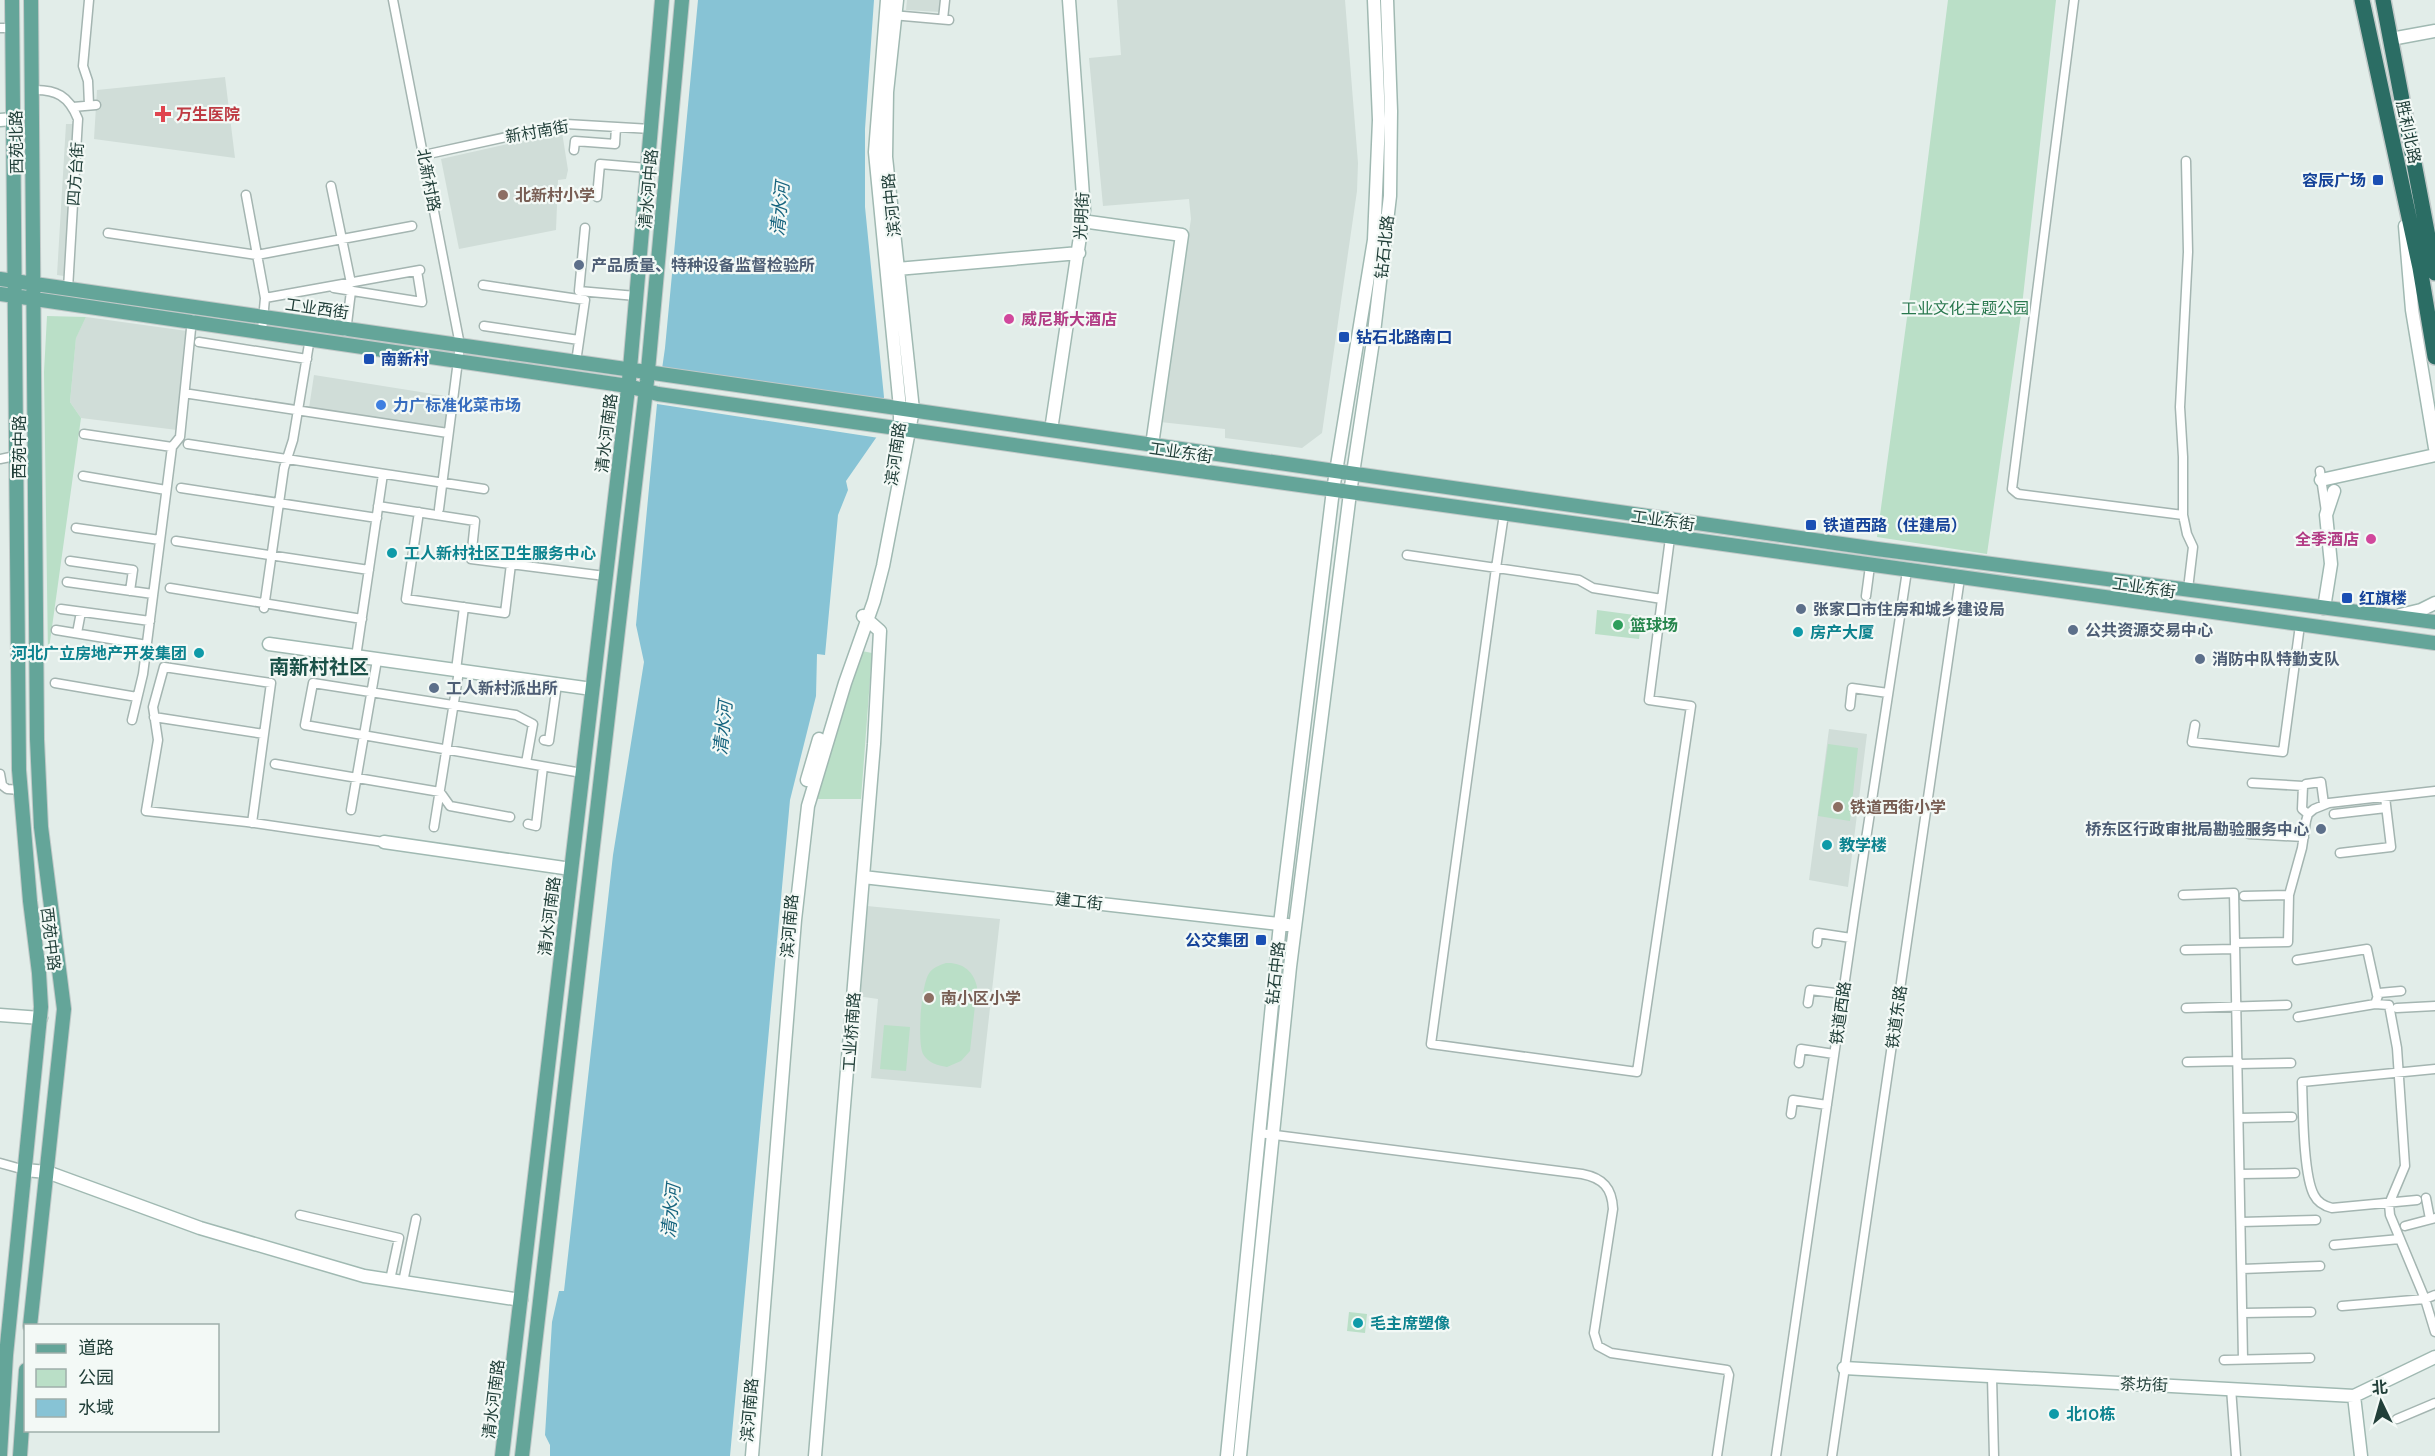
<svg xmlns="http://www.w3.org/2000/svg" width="2435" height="1456" font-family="Cabin,'Noto Sans SC',sans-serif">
<rect width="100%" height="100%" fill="#e2ede9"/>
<path fill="#d0ddd8" d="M907,0H942L940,12L906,10Z
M1117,0H1345L1358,163L1357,191L1322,433L1302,448L1225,438V429L1160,422L1191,219L1189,199L1103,206L1089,58L1121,55Z
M225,77L235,158L94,139L97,90Z
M66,124H73L64,276L57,275Z
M562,132L568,170L566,179L558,180L556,230L459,249L441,159Z
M86,317L187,331L177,430L81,418L70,402L76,337Z
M314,375L452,397L447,429L309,408Z
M1829,729L1867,734L1848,887L1809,880Z
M867,906L1000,919L981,1088L871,1078L878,999L857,996Z"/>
<path fill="#badfc7" d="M1948,0H2056L2021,315L1987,554L1877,537L1919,230Z
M47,316L86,317L76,338L70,402L81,418L48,656L44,372Z
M1597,610L1642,616L1639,639L1595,634Z
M862,651L872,653L861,799H817L834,733Z
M1828,744L1858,748L1850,821L1818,816Z
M946,963C962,962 974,971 977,987L970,1051L961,1061L947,1067C937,1065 928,1063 923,1054C917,1042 921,982 930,972C934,967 940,965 946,963Z
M884,1025L910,1027L906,1071L880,1069Z
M1349,1312L1367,1314L1365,1333L1347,1331Z"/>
<path fill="#87c3d5" d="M698,0H874L865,129V207L884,397L878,435L846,481L848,490L838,515L825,655L817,654L816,696L790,800L730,1456H550V1445L545,1435L552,1322L559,1291H564L613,855L644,662L636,625L657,404L665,348Z"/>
<path fill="#e2ede9" d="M662,367L886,402L881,435L879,438L657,404Z"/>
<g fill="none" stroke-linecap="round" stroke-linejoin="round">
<defs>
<path id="street" d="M89,0L83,66L88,81L89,105
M393,0L460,345L439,509
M2074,0L2012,489L2018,494L2183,515
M892,15L949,20
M943,19L945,0
M0,28H13
M32,90C56,89 69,96 78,119L68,289
M73,107L96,105
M574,150L575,141L615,144L616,127
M424,155L566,124L651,129
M2186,161L2188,252L2180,407L2183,457V515L2187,534L2193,547L2188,589
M331,186L351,283
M246,195L265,298L262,331
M597,197L600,164L647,168
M585,228L579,291L636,296
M108,233L257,255L412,226
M483,285L585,300L576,362
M334,288L422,302L417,271
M265,298L420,270
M484,326L579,340
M346,332L351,291
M199,342L307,359
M190,394L448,433
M84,434L172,447
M188,444L484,489
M0,459L15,456
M2320,471L2326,512
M83,476L166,490
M181,488L377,518
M378,506L475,521L471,559L605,576
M419,512L406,599L505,613L511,564
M76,528L160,540
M176,541L369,570
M1407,555L1579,580L1593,588L1662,599L1649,700L1691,706L1637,1072L1431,1044L1496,568L1504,514
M70,561L133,570L130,591
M67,582L153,594
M170,588L362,619
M1866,596L1870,566
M1662,599L1670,538
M264,608L284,468L293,440L310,338
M61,609L150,621
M56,630L147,645
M77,633L81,612
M356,657L383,474
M456,670L464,607
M55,683L137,697
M1850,706L1852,688L1888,693
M154,717L264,734L271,683L164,667L153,707L158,740L146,811L247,822L384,842
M132,720L143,674L172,447L180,437L192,319
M2195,725L2192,742L2283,752L2300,625
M544,740L549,741L557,684
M526,763L533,724L516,715L313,683L305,725L582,773
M275,764L440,792L450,806L510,817
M0,774L2,785L7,789L21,790
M2252,783L2303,786L2302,809L2308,814
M2306,784L2321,782L2324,804
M351,810L377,660
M2334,814L2386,808
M252,823L264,734
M528,824L536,826L543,767
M434,827L459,671
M2249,834L2304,837
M2340,853L2391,847L2385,797
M2183,895L2234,893L2235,943
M2244,896L2289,895
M1817,943L1818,933L1851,938
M2185,950L2235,949
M2297,960L2367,949L2377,995
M1808,1003L1810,990L1843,994
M2375,1004L2389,1005L2397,1048L2405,1166L2389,1204L2390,1215L2425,1299L2435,1332
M2186,1008L2287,1005
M2397,1008L2435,1006
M2298,1017L2375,1004L2379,993L2401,991
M2187,1062L2238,1061
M1799,1063L1801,1049L1834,1054
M2238,1064L2291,1063
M1791,1114L1793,1100L1827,1105
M2239,1118L2292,1117
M1259,1133L1582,1174C1603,1178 1612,1188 1613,1209L1594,1333L1598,1346L1611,1353L1727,1370L1729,1375L1717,1456
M0,1163L25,1170
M2240,1174L2295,1173
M2426,1198L2430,1219
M2417,1200L2332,1208C2324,1206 2318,1203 2314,1195C2303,1175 2303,1107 2302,1082L2435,1069
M300,1215L399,1238L390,1280
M2241,1222L2316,1220
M2405,1226L2435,1218
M2334,1245L2400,1239
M2242,1269L2320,1266
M403,1282L416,1219
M2342,1306L2425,1299L2435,1295
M2243,1313L2311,1312
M2243,1359L2235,943L2288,942L2289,895L2302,848L2306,821L2308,814L2314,809L2329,803L2435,791
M2224,1360L2310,1358
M1992,1377L1994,1456
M2231,1388L2236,1456
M2397,1419L2435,1403
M1776,1456L1855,911L1907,571
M1832,1456L1960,578"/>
<path id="secondary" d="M887,0L875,152L900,408V436
M2391,39L2435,31
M0,120L13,119
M1082,221L1182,235L1152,445
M2405,226L2412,310L2435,448
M897,269L1079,253
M1051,430L1084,210L1069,0
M2321,480L2435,455
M2324,608L2331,564L2326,515L2334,491
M2400,615L2421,610L2435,603
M269,644L592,689
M807,780L819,739
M384,842L571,869
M863,877L1288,925
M0,1015L41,1018
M25,1170L47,1172L200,1228L364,1276L521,1300
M1844,1368L2354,1396L2435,1357
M2354,1396L2361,1456
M752,1456L795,920L808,806L845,683L874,601L883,566L913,410L886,157L887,92L897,0
M815,1456L874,744L880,631L863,616
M1227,1456L1280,924L1333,490L1374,240L1379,120L1374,0
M1240,1456L1290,967L1350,493L1373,341L1390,196L1391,111L1387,0"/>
<path id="primary" d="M0,279L1877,549L2435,622
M0,294L628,386L658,394C1250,479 1842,563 2435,643
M30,1326L64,1009L41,827L37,739L31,0
M0,1455L6,1355L41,1007L39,973L30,901L19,770L12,0
M20,1456L26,1370
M502,1456L629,380L662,0
M522,1456L647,381L682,0"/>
<path id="highway" d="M2362,0L2420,268L2435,357
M2383,0L2435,273"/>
</defs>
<use href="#street" stroke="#a4b5b1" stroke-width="11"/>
<use href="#secondary" stroke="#a0b9b2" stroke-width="15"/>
<use href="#primary" stroke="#c1c9c8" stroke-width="16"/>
<use href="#highway" stroke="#c1c9c8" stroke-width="18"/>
<use href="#street" stroke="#fff" stroke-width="8"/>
<use href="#secondary" stroke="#fff" stroke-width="12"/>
<use href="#primary" stroke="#64a599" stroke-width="14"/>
<use href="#highway" stroke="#2b6d64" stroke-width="15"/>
</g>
<path fill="#e0444e" stroke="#f3f9f6" stroke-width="2" d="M160 105h6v6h6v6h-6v6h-6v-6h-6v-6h6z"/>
<g fill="#1a4fb4" stroke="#f3f9f6" stroke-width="2">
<rect x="2372" y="174" width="12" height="12" rx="3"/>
<rect x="1338" y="331" width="12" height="12" rx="3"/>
<rect x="363" y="353" width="12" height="12" rx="3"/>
<rect x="1805" y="519" width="12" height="12" rx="3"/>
<rect x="2341" y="592" width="12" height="12" rx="3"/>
<rect x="1255" y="934" width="12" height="12" rx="3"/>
</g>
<g fill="#8d6e63" stroke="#f3f9f6" stroke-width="2">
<circle cx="503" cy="195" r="6"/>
<circle cx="1838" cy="807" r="6"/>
<circle cx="929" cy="998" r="6"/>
</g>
<g fill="#5c6f8a" stroke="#f3f9f6" stroke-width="2">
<circle cx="579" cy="265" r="6"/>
<circle cx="1801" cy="609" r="6"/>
<circle cx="2073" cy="630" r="6"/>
<circle cx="2200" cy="659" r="6"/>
<circle cx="434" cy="688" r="6"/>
<circle cx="2321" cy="829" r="6"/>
</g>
<g fill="#d1479c" stroke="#f3f9f6" stroke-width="2">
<circle cx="1009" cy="319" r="6"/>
<circle cx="2371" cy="539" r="6"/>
</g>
<circle fill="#3f7fe0" stroke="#f3f9f6" stroke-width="2" cx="381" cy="405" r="6"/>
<g fill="#0f9aa8" stroke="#f3f9f6" stroke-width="2">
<circle cx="392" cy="553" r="6"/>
<circle cx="1798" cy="632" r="6"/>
<circle cx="199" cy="653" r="6"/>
<circle cx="1827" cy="845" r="6"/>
<circle cx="1358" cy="1323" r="6"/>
<circle cx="2054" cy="1414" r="6"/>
</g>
<circle fill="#2e9e5b" stroke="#f3f9f6" stroke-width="2" cx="1618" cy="625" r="6"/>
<g text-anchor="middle" stroke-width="4.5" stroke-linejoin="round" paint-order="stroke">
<g font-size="16" font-weight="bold" fill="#be3a42" stroke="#f3f9f6" text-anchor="start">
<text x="176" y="120">万生医院</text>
</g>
<g font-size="16" fill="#213f39" stroke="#f3f9f6">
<text transform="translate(537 131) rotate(-10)" y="6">新村南街</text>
<text transform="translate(2409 132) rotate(78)" y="6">胜利北路</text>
<text transform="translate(16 142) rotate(-91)" y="6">西苑北路</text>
<text transform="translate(75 174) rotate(-86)" y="6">四方台街</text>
<text transform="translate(429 180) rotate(79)" y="6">北新村路</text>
<text transform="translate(648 189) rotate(-85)" y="6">清水河中路</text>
<text transform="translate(891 205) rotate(-96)" y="6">滨河中路</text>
<text transform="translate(1081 216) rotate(-87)" y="6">光明街</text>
<text transform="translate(1384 247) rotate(-84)" y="6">钻石北路</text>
<text transform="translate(317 308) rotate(8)" y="6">工业西街</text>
<text transform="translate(606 433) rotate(-83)" y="6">清水河南路</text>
<text transform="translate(19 447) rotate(-90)" y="6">西苑中路</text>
<text transform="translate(1181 452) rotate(8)" y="6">工业东街</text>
<text transform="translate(895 454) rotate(-82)" y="6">滨河南路</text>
<text transform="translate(1663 520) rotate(8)" y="6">工业东街</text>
<text transform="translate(2144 587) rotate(8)" y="6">工业东街</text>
<text transform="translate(1079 901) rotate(6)" y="6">建工街</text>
<text transform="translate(549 916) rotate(-83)" y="6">清水河南路</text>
<text transform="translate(789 926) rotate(-85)" y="6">滨河南路</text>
<text transform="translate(51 939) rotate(83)" y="6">西苑中路</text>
<text transform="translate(1275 973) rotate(-84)" y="6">钻石中路</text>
<text transform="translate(1840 1013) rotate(-82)" y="6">铁道西路</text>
<text transform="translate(1896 1017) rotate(-82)" y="6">铁道东路</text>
<text transform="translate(851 1032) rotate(-86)" y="6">工业桥南路</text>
<text transform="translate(2144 1384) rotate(2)" y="6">茶坊街</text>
<text transform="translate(493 1399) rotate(-83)" y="6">清水河南路</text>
<text transform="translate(749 1410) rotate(-85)" y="6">滨河南路</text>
</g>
<g font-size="16" font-weight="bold" fill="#164399" stroke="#f3f9f6" text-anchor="start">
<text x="2366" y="186" text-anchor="end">容辰广场</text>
<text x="1356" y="343">钻石北路南口</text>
<text x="381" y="365">南新村</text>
<text x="1823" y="531">铁道西路（住建局）</text>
<text x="2359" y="604">红旗楼</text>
<text x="1249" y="946" text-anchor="end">公交集团</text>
</g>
<g font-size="16" font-weight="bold" fill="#785e54" stroke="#f3f9f6" text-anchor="start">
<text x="515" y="201">北新村小学</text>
<text x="1850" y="813">铁道西街小学</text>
<text x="941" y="1004">南小区小学</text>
</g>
<g font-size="16" font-weight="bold" fill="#4e5e75" stroke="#f3f9f6" text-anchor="start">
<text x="591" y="271">产品质量、特种设备监督检验所</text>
<text x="1813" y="615">张家口市住房和城乡建设局</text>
<text x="2085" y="636">公共资源交易中心</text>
<text x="2212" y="665">消防中队特勤支队</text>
<text x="446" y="694">工人新村派出所</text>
<text x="2309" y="835" text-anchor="end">桥东区行政审批局勘验服务中心</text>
</g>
<g font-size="16" fill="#29784e" stroke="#f3f9f6">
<text x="1965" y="314">工业文化主题公园</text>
</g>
<g font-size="16" font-weight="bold" fill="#b23c85" stroke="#f3f9f6" text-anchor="start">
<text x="1021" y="325">威尼斯大酒店</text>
<text x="2359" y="545" text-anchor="end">全季酒店</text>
</g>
<g font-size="16" font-weight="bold" fill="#366cbe" stroke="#f3f9f6" text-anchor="start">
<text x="393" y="411">力广标准化菜市场</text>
</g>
<g font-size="16" font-weight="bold" fill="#0d838f" stroke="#f3f9f6" text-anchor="start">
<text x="404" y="559">工人新村社区卫生服务中心</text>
<text x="1810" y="638">房产大厦</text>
<text x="187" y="659" text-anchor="end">河北广立房地产开发集团</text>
<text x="1839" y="851">教学楼</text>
<text x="1370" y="1329">毛主席塑像</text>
<text x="2066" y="1420">北10栋</text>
</g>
<g font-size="16" font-weight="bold" fill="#27864d" stroke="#f3f9f6" text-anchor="start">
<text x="1630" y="631">篮球场</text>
</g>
<g font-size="18" font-style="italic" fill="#17657f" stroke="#f3f9f6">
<text transform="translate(780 209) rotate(-84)" y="6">清水河</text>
<text transform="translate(723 728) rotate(-84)" y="6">清水河</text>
<text transform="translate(671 1211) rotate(-84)" y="6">清水河</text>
</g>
<g font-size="20" font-weight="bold" fill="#1c5249" stroke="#f3f9f6">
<text x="319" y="674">南新村社区</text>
</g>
</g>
<rect x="24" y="1324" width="195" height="108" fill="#f3f9f6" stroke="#9fafaa" stroke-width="1.5"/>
<rect x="36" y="1344" width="30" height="9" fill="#64a599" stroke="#9fafaa" stroke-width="1.5"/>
<text x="78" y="1354" font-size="18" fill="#213f39">道路</text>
<rect x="36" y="1369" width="30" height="18" fill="#badfc7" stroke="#9fafaa" stroke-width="1.5"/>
<text x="78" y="1384" font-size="18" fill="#213f39">公园</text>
<rect x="36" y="1399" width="30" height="18" fill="#87c3d5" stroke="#9fafaa" stroke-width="1.5"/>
<text x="78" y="1414" font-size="18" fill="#213f39">水域</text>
<g transform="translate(2381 1402) rotate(355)" stroke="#f3f9f6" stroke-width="4.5" paint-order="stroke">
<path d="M0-4.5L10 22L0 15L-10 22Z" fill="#213f39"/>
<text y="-9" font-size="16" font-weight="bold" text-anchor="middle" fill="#213f39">北</text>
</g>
</svg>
